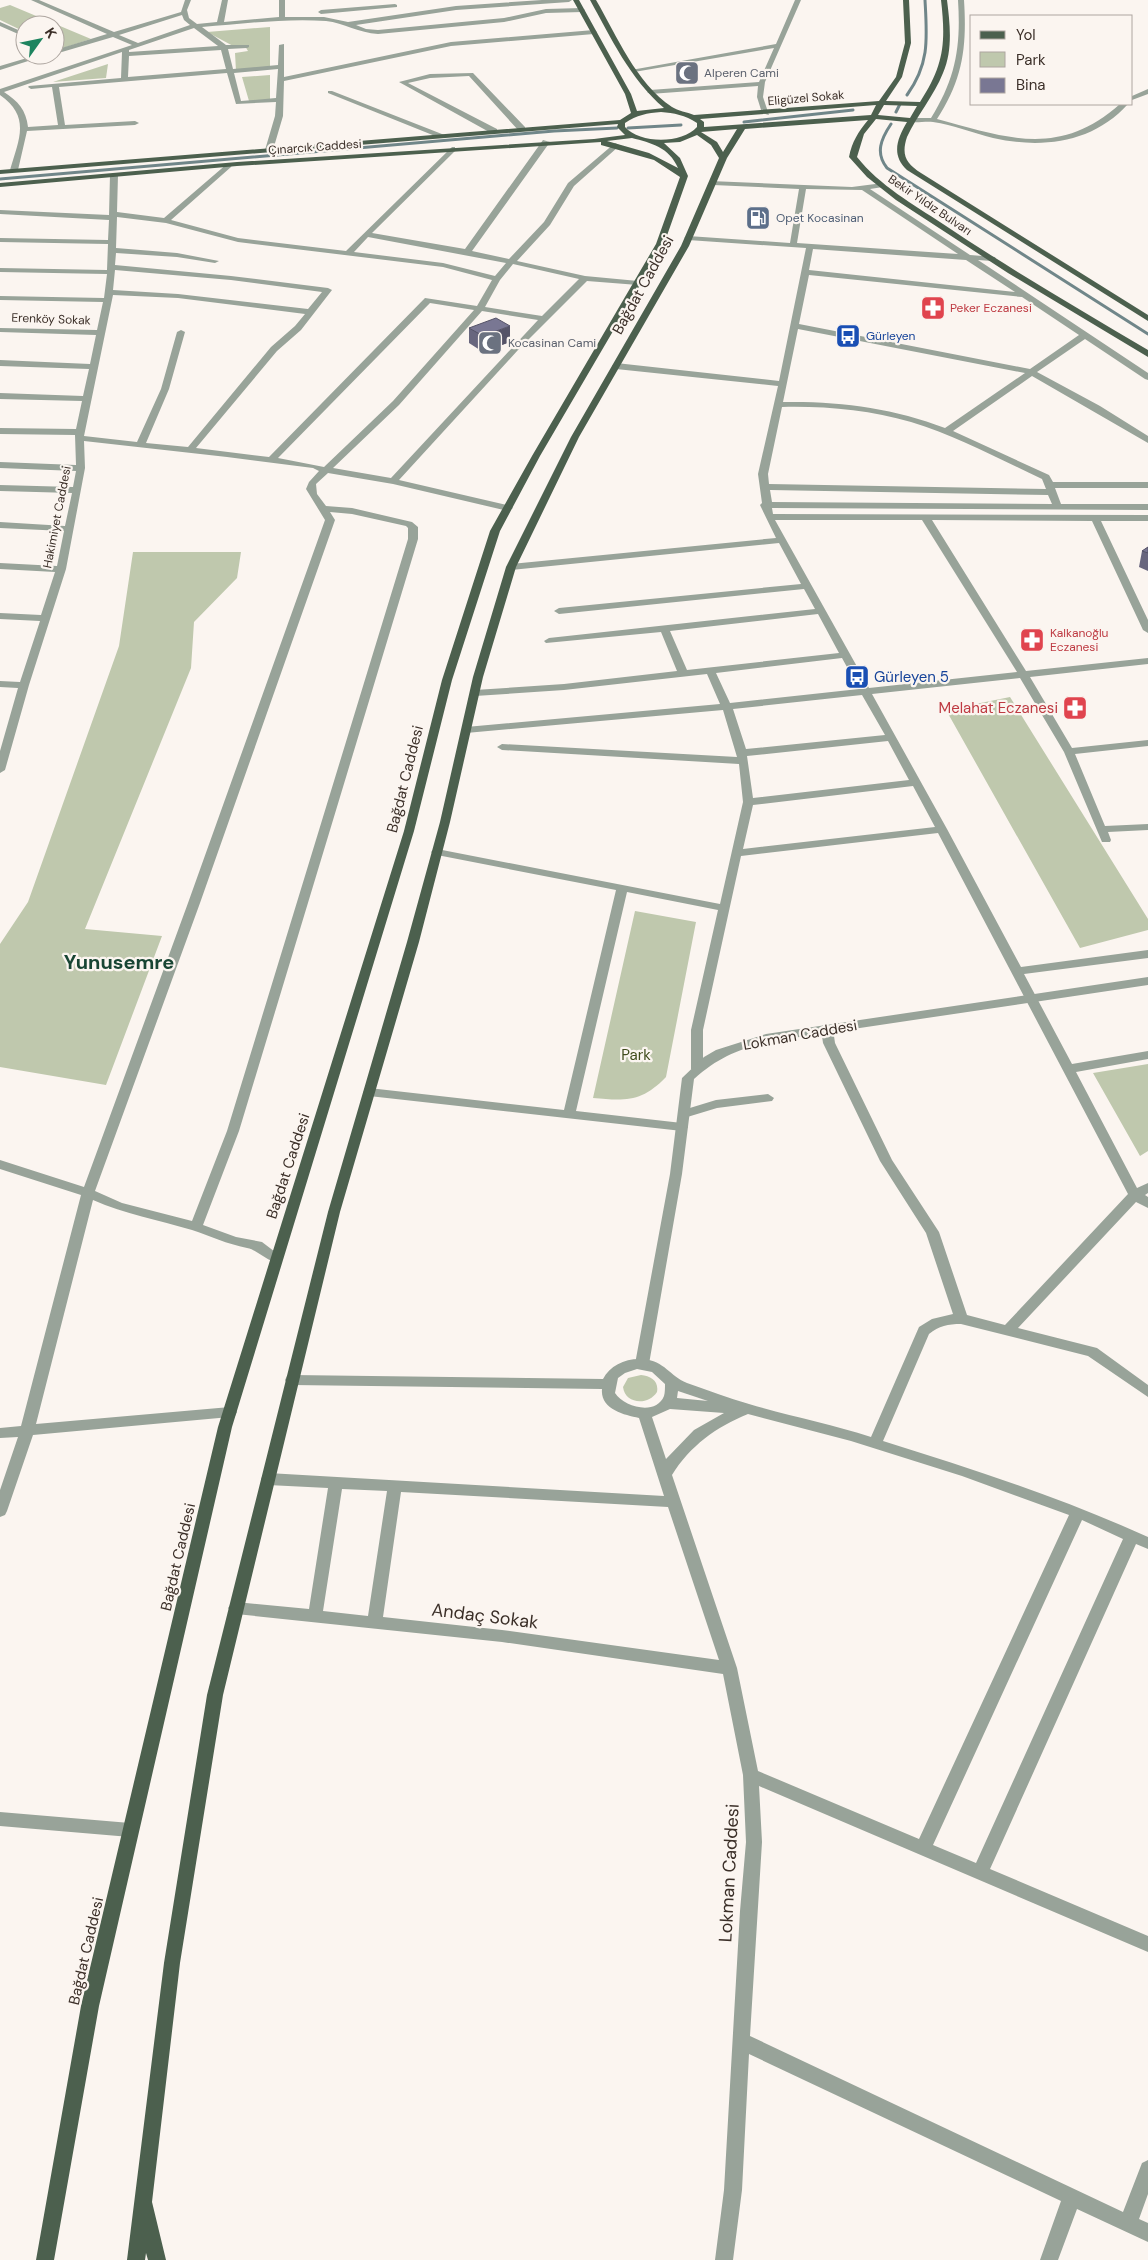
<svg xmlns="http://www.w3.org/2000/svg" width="1148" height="2260" font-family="'DM Sans',sans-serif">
<rect width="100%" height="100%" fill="#fbf5f0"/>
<path fill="#bfc8ad" d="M10,5L91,39L60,49L55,46V25H25V32L0,20V8Z
M270,27V68L236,71L235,53L248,51L245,46L235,47L207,32Z
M108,64L106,78L53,82Z
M270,75V100L249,101L242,77Z
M133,552H241L237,578L194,622L191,668L85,929L162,936L106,1085L0,1067V944L28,902L119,646Z
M1010,697L1148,919V930L1080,948L946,710Z
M635,911L696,922L666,1077C642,1102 626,1101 593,1098Z
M1148,1064V1151L1140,1156L1093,1073Z
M641,1375C651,1376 659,1381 657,1392C648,1406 625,1404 623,1387L628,1378Z"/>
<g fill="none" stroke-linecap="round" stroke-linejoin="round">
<path stroke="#708689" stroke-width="3" d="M907,95C930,63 927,38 925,0
M896,112L900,104
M744,122L853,110
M891,124C881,139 875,153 887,168L1148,334
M628,128L681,125
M0,179L554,131L617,128"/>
<path fill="#98a399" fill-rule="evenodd" d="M31,0H39L114,32L181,12L185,0H191L187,10L189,18L197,24L217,22L222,0H228L224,22L279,17V0H285V17H324L348,22L456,6L542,0H572L569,2L456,10L356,25L366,29L378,30L504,18L546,9L582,8L585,10L582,12L546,13L504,22L378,34C359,33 344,23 326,21C285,18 242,24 202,27L226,45H249V47L247,48L228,49L233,69L278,65L279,45L284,44V77L451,42L594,30L597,32L594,34L451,46L284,81L283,116L273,150L269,152L265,150L275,116L276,102L236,104L227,73L59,87L65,125L135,121L139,123L135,125L27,131L18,170L14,172L10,170C19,139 31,117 0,95V89L132,45L113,37L55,54V50L107,34ZM182,15L184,20L190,25L138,43L119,35ZM194,28L218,46L129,52V50ZM221,50L226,69L128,77L129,56ZM122,52L121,78L29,86L28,87L31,89L52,87L58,125L28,127C26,110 18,101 4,92ZM278,69L276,98L241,101L234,73Z
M795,0H801L765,82L763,97L769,115L762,113L757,97L758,86L650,94L647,92L650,90L759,82L774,48L634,72L631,70L776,44Z
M958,0H964C967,47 963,79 937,119C1008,138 1059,158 1120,104H1128C1093,143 1042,149 993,138C973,133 953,125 933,122C926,121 918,123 910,122L909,120L913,118H931C956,78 961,46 958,0Z
M395,4L397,5V7L321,14L318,12L321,10Z
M0,22L25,33V37L0,26Z
M37,55H47L0,70V66Z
M473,73L525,127V131H519L469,76L430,78L408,83L497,129V133H491L399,82L430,74Z
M1148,89V94L1132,100V96Z
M328,91H332L447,136L440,138L328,93Z
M543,140L550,142L472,251L509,259L544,222L568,183L615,143L619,145L618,147L574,186L550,225L517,261L585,276L638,281L642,283L638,285L587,281L518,350L399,480L511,506L513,508L508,511L393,484L328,473L316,484L317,494L326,506L352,508L412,522L418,527V539L239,1131L203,1225L236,1237L262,1242L283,1258L281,1261C269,1265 259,1250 247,1248C227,1244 210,1236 192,1230C158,1220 125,1214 93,1200L36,1424L230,1407L235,1408L237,1412L235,1416L230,1417L33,1435L7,1511L5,1515L0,1517V1490L18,1437L0,1438V1428L21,1426L81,1195L0,1169V1160L84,1187L188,903L325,520L306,489L309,482L319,471L313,468L227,457L84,441L85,468L66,569L29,685L5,770L0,773V751L18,688L0,687V681L20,682L40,621L0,619V613L41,615L55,572L0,569V563L57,566L64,531L0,528V522L65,526L72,493L0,491V485L73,487L76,471L0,468V462L76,465L75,435L0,434V428L76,429L82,401L0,399V393L83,396L89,369L0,366V360L90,364L96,335L0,332V328L97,330L103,302L0,300V296L104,298L107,274L0,272V268L107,270L108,244L0,242V238L108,240L109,220L0,214V210L109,215L110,175L114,173L118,175L117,212L164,218L228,163L232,165L231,167L171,220L238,238L346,251L452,147H455V151L372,233L465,249ZM117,217L166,223L238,242L443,267L492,280L477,306L425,298L269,457L196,448L277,351L301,330L332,290L328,288L231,276L115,265L116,253L177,257L215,263L219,261L177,253L116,248ZM368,237L506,263L495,276L443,263L354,252ZM513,264L579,279L542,316L485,307L500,280ZM115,270L231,280L322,292L308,309L178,294L113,290ZM113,295L178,298L305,314L295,326L271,347L188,447L146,443L169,389L185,332L181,330L177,332L161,389L137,442L84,436ZM430,303L474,310L393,401L324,467L278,458ZM482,311L538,320L391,478L333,468L399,405ZM330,512L352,514L406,526L408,528V539L227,1131L192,1221L122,1203L95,1191L200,903L335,520Z
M710,181L852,187L883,183V187L870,189L970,255L995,257L996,259L992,261L978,260L1148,373V380L1145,379L1085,339L1037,372L1100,406L1148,436V443L1032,376L953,431L1049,475L1053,482H1148V488H1055L1061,504H1148V510L772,508L773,514L1148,515V521H1101L1148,620V633L1143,630L1092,521L932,520L1026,671L1148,658V664L1030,677L1072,748L1148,740V746L1075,754L1105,826L1148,824V830L1108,832L1111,840L1110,842H1102L1064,752L1020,678L872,694L947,829L1021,967L1148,950V958L1024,974L1072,1064L1148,1051V1059L1076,1072L1137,1188L1148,1183V1193L1145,1195L1148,1197V1208L1136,1202L1018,1328L1097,1348L1148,1385V1397L1088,1356L961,1324C948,1324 939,1326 929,1334L883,1441C973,1469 1062,1498 1148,1537V1549L1136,1544L990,1869L1148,1936V1952L759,1786L762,1842L750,2036L1123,2212L1142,2163L1148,2160V2194L1139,2219L1148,2223V2242L1077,2209L1058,2260H1040L1061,2201L749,2054L742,2190L733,2260H715L724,2190L740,1911L746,1842L743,1775L723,1674L502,1642L236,1614L231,1612L228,1608L231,1604L236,1602L309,1609L328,1488L268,1485L263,1483L261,1479L263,1475L268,1473L664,1496L639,1418C624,1415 600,1409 602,1389L292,1385L287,1384L285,1380L287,1376L292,1375L603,1379C610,1365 626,1358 642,1359C666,1361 669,1376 687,1383C708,1390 728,1398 749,1404C789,1416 831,1424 871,1437L919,1327L932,1319L953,1314L926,1233L880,1161L823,1043L821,1029L823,1026L827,1025L833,1029L835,1043L892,1160L939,1232L967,1315L1005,1325L1128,1194L938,833L741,856L703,1030V1069L697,1073L691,1069V1030L718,910L627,892L576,1111L682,1123L686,1124L688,1127L686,1130L682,1131L369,1096L363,1092L369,1088L564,1110L616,890L437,855L433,854L431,852L433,850L437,849L720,904L743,802L739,764L502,750L497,747L502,744L737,757L723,710L466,733L461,730L466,727L720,704L707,674L564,690L475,696L470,693L475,690L564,684L677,671L661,632L546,643L544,641L549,638L815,609L804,589L559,614L554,611L559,608L801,584L779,543L511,570L506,567L511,564L776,538L760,505L762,503L758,474L778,386L616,369L612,366L616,363L779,381L806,248L688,240L684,238L688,236L790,243L799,189L713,185H710ZM806,189L862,190L958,254L797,243ZM813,249L966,260L1015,292L809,270ZM809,275L1022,297L1079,335L1030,369L799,324ZM798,329L1025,373L945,428C893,408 839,401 783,402ZM782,407C825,406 869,410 911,422C957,436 999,459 1042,479L1046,489L769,484L768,474ZM770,490L1048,495L1052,504L772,502ZM775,520H922L1017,672L869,688ZM818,614L839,653L687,670L670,631ZM842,658L859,689L730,703L716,673ZM862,695L885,735L746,749L733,709ZM888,741L909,780L753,798L747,756ZM913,786L935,827L743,849L753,805ZM637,1369L652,1372L665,1384C665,1387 665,1393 664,1396C656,1416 624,1407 615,1393L618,1378L625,1373ZM678,1391L708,1401L677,1398ZM670,1409L724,1413L694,1430L666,1459L652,1417ZM748,1414L851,1441L962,1476L1069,1515L919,1839L758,1771L737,1668L672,1475C690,1446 716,1427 748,1414ZM342,1489L387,1491L368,1616L323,1611ZM401,1492L668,1507L719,1660L502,1630L383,1617ZM1082,1520L1123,1539L976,1863L933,1845Z
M768,1094L774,1098L772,1101L717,1108L684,1118L678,1114L680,1111L716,1100Z
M0,1812L130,1823L136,1825L138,1830L136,1835L130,1837L0,1826Z"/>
<path fill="#98a399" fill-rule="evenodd" d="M1148,977V985L766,1042C735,1051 718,1058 694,1079L682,1174L649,1364L647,1368H637L635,1364L670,1174L682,1078L704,1057L716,1050L766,1034Z"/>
<path fill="#4c604e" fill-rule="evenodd" d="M573,0H579L631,94L637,111L664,108C630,79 611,38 590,0H596C617,36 636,83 672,107C678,111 687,112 694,115L879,101L896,77L905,43L903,0H909L911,43L902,77L886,101L920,102C944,65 946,43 941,0H947C950,24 953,50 943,73C934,96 917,115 907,137C901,155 906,163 921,173L1148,315V321L907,170C891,155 897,139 907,122L876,119L864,134L857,157C880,186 913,204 943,224C1010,269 1079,309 1148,350V357L1008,273L896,200L867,177L849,157C852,142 858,132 868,120L745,129L727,158L689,246L579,437L516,567L483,677L450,822L419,942L340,1212L223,1695L180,1963L152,2202L166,2260H148L146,2253L145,2260H127L164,1963L207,1695L328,1212L407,942L440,822L473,677L506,567L571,437L681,246L719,158L711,145L697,135L680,142L664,143L680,158L688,176L664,244L540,456L500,531L452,680L414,831L232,1427L99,2006L54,2260H36L81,2006L218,1427L404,831L442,680L490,531L532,456L656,244L680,177L654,160L601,145V142L237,166L0,187V183L237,162L594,139L625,135L617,127L618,124L0,174V170L620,120L631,113L625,94ZM876,105L871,115L704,127V122L700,119ZM884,105L917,106L910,118L878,115ZM661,112C674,113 685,115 697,123V127C682,144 640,144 625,127V123C637,115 647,113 661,112ZM737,129L723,152L717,142L701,132ZM632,138C651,143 669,147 678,168L649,153L607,141Z"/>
</g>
<path fill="#68667e" d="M469,328L510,342L483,352L469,343Z
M1148,547V571L1139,567L1142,551Z"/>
<path fill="#555367" d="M510,326V342L483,352V336Z"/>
<path fill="#797793" stroke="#555367" d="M496,318L510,326L483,336L469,328Z
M1148,547V553L1142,551Z"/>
<defs>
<symbol id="mosque-square" viewBox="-11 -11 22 22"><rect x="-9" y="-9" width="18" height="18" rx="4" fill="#6b7280" stroke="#fbf5f0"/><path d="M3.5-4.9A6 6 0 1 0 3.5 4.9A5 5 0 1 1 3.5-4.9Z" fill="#fff"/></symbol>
<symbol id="fuel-square" viewBox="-11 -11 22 22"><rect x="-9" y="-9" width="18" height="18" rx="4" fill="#5c6f8a" stroke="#fbf5f0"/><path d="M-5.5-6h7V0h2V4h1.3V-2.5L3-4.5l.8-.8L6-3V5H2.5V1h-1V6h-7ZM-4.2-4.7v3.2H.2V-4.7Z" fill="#fff"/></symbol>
<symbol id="pharmacy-square" viewBox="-11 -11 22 22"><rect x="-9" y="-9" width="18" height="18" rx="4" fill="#e0444e" stroke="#fbf5f0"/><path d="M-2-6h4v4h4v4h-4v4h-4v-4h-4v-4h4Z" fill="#fff"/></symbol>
<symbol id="bus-square" viewBox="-11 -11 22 22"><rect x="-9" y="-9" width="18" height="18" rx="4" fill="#1a4fb4" stroke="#fbf5f0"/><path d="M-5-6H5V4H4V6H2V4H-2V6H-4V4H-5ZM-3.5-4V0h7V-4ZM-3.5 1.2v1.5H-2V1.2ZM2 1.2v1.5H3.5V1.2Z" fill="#fff"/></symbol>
</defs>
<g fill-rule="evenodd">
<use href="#mosque-square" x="673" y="59" width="28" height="28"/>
<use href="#fuel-square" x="744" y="204" width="28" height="28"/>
<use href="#pharmacy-square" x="919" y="294" width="28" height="28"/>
<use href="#bus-square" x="834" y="322" width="28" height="28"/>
<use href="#mosque-square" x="476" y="329" width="28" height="28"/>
<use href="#pharmacy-square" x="1018" y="626" width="28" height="28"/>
<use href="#bus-square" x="843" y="663" width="28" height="28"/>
<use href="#pharmacy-square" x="1061" y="694" width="28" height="28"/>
</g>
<g text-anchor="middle" stroke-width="4.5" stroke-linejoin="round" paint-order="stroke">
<g font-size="12" fill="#5b616d" stroke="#fbf5f0" text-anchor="start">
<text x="704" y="77">Alperen Cami</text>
<text x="508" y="347">Kocasinan Cami</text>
</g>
<g font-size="12" fill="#3b2f28" stroke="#fbf5f0">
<text transform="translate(806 98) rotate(-5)" y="4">Eligüzel Sokak</text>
<text transform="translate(315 147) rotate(-4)" y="4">Çınarcık Caddesi</text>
<text transform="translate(930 205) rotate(34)" y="4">Bekir Yıldız Bulvarı</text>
<text transform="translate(51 319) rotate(2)" y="4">Erenköy Sokak</text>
<text transform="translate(57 517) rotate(-79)" y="4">Hakimiyet Caddesi</text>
</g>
<g font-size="12" fill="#4e5e75" stroke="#fbf5f0" text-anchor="start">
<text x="776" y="222">Opet Kocasinan</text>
</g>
<g font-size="12" fill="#be3a42" stroke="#fbf5f0" text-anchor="start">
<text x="950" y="312">Peker Eczanesi</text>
<text x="1050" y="637">Kalkanoğlu<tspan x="1050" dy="14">Eczanesi</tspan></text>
</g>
<g font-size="12" fill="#164399" stroke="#fbf5f0" text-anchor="start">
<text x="866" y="340">Gürleyen</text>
</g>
<g font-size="15" fill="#3b2f28" stroke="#fbf5f0">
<text transform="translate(643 285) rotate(-61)" y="5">Bağdat Caddesi</text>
<text transform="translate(405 779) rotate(-76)" y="5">Bağdat Caddesi</text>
<text transform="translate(800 1035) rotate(-10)" y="5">Lokman Caddesi</text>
<text transform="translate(288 1166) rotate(-72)" y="5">Bağdat Caddesi</text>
<text transform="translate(178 1557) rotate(-77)" y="5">Bağdat Caddesi</text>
<text transform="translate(86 1951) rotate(-77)" y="5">Bağdat Caddesi</text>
</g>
<g font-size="15" fill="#164399" stroke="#fbf5f0" text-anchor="start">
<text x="874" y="682">Gürleyen 5</text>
</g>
<g font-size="15" fill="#be3a42" stroke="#fbf5f0" text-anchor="end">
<text x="1058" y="713">Melahat Eczanesi</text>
</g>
<g font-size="15" fill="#3f4b1b" stroke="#fbf5f0">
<text x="636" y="1060">Park</text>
</g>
<g font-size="18" fill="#3b2f28" stroke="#fbf5f0">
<text transform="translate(485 1616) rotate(7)" y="6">Andaç Sokak</text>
<text transform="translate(729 1873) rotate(-87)" y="6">Lokman Caddesi</text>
</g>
<g font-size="20" font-weight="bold" fill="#184533" stroke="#fbf5f0">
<text x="119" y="969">Yunusemre</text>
</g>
</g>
<rect x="970" y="15" width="162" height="90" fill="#fbf5f0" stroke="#aea6a0"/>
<rect x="980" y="31" width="25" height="8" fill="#4c604e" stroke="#aea6a0"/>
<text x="1016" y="40" font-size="15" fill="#3b2f28">Yol</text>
<rect x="980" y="52" width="25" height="15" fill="#bfc8ad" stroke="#aea6a0"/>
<text x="1016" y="65" font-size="15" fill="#3b2f28">Park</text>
<rect x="980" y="78" width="25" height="15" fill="#797793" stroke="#aea6a0"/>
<text x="1016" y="90" font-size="15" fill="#3b2f28">Bina</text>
<g transform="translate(40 40) rotate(57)"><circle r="24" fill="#fbf5f0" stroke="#aea6a0"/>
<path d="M0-4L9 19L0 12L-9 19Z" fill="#1d845f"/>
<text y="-8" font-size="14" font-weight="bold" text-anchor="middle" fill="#3b2f28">K</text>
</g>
</svg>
